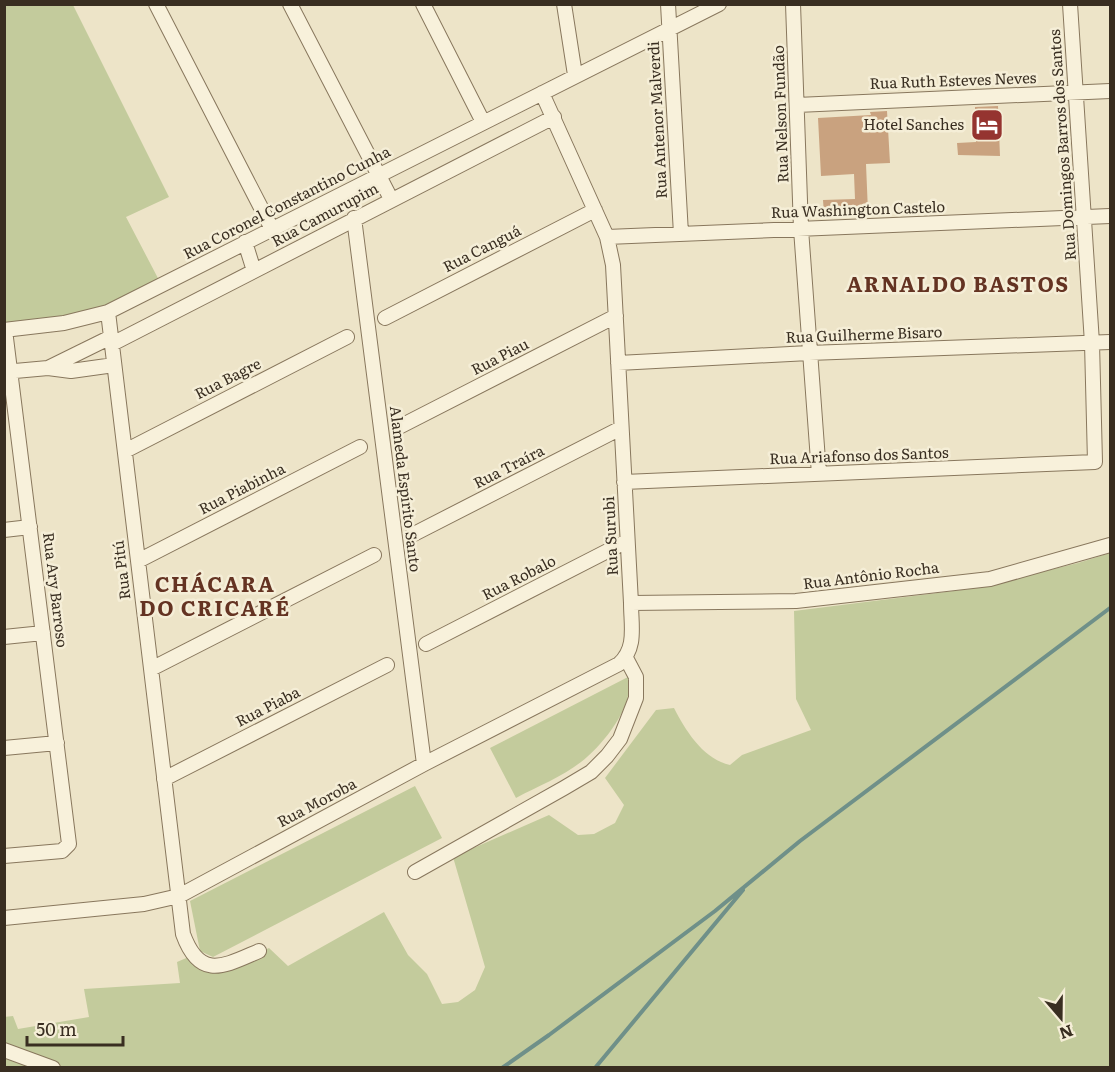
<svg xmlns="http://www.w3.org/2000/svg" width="1115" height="1072" font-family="Literata,serif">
<rect width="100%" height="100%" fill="#ede4c8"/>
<path fill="#c3cb9c" d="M5,5H73L169,197L126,217L161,284L94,312L25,323H5Z
M1110,553V1067L5,1068L4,1017L13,1016L18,1029L89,1017L84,989L180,983L177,962L191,956L211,967L245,959L269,948L288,966L384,912L408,955L427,974L442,1004L458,1002L475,990L485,967L453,857L549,815L578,835L594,834L615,823L624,805L605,778L656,710L674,708C686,731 703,759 730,765L742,755L811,730L796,699L794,611L977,588L1078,563Z
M628,677C636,705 602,746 581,762C562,777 538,786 516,798L490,748Z
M415,786L442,838L213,957L200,951L190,901Z"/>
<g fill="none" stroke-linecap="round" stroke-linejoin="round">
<path stroke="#6f9089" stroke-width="4" d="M502,1068L549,1035L715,911L800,841L1110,608
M595,1068L743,890"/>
</g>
<path fill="#c9a27f" d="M998,106L1000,156L958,155L957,143L976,142L975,107Z
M887,111L890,163L866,164L868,212L824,214L823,200L855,199L854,174L821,176L818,118L871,115L870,112Z"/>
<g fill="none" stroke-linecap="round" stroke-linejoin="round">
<defs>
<path id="minor" d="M156,4L272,229
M290,4L391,199
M423,4L483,122
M564,4L575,75
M668,4L681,234
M793,4L801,229L819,474
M797,105L1110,91
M354,218L424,764
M607,237L1110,216
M245,242L254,271
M108,312L183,934C200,981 224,966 259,951
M385,318L595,210
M4,330L64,323L108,312L719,4
M112,344L554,117
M618,363L809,353L1110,342
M48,368L111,337
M4,372L48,368L71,371L114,365
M399,427L616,316
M125,451L347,337
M624,482L1095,462L1092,343L1070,4
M4,530L30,527
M412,535L621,428
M138,561L360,447
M631,603L796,601L990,579L1110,545
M4,637L43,633
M426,644L627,541
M151,669L374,555
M4,748L57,743
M164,779L387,665
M4,856L62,851L69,844L5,330
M415,872L564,788L591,772L607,756L620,739L636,698V677L626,658
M4,918L144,904L179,896L424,764L619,664C637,648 631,626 631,603L613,265L607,237L542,93
M4,1050L53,1068"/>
</defs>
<use href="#minor" stroke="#88775d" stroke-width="16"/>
<use href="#minor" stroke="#f8f1db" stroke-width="14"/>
</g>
<defs>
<symbol id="hotel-square" viewBox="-11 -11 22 22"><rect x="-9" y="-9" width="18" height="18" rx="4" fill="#953430" stroke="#f5eed7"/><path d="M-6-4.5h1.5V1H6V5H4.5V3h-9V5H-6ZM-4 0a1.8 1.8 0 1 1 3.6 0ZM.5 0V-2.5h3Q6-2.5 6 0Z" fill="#fff"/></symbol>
</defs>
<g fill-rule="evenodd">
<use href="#hotel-square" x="968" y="106" width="38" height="38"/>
</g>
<g text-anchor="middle" stroke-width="5" stroke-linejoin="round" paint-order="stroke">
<g font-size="15" fill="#392e21" stroke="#f5eed7">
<text transform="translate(953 81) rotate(-2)" y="5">Rua Ruth Esteves Neves</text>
<text transform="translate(781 114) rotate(-92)" y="5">Rua Nelson Fundão</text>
<text transform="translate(658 120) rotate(-93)" y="5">Rua Antenor Malverdi</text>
<text transform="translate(1063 145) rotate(-94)" y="5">Rua Domingos Barros dos Santos</text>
<text transform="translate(287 203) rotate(-27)" y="5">Rua Coronel Constantino Cunha</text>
<text transform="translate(858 210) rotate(-2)" y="5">Rua Washington Castelo</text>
<text transform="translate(325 215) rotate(-28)" y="5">Rua Camurupim</text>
<text transform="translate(482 249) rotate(-27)" y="5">Rua Canguá</text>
<text transform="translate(864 335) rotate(-2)" y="5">Rua Guilherme Bisaro</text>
<text transform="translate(500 357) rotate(-27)" y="5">Rua Piau</text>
<text transform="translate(228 379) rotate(-27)" y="5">Rua Bagre</text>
<text transform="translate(859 456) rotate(-2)" y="5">Rua Ariafonso dos Santos</text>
<text transform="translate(509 467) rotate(-27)" y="5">Rua Traíra</text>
<text transform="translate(242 489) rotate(-27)" y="5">Rua Piabinha</text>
<text transform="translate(405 489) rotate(83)" y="5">Alameda Espírito Santo</text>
<text transform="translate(611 536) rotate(-93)" y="5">Rua Surubi</text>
<text transform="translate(122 570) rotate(-97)" y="5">Rua Pitú</text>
<text transform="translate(871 576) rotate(-7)" y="5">Rua Antônio Rocha</text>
<text transform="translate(519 578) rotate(-27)" y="5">Rua Robalo</text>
<text transform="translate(55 590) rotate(83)" y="5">Rua Ary Barroso</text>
<text transform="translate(268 707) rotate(-27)" y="5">Rua Piaba</text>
<text transform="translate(317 803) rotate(-28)" y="5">Rua Moroba</text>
</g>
<g font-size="15" fill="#392e21" stroke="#f5eed7" text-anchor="end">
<text x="964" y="130">Hotel Sanches</text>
</g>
<g font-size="21" font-weight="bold" letter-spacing="1.5" fill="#643322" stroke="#f5eed7">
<text x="958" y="292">ARNALDO BASTOS</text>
<text x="215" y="592">CHÁCARA<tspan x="215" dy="24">DO CRICARÉ</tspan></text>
</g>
</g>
<rect width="1115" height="1072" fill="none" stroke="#392e21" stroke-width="12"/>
<g transform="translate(1061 1018) rotate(160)" stroke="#f5eed7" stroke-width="4.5" paint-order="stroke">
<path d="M0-4.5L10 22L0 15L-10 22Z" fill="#392e21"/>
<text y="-9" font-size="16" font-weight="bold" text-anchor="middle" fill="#392e21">N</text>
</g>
<path d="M27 1036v9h96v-9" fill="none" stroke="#392e21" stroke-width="3"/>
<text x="36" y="1036" font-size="18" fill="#392e21" stroke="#f5eed7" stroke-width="4.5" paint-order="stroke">50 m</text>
</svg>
